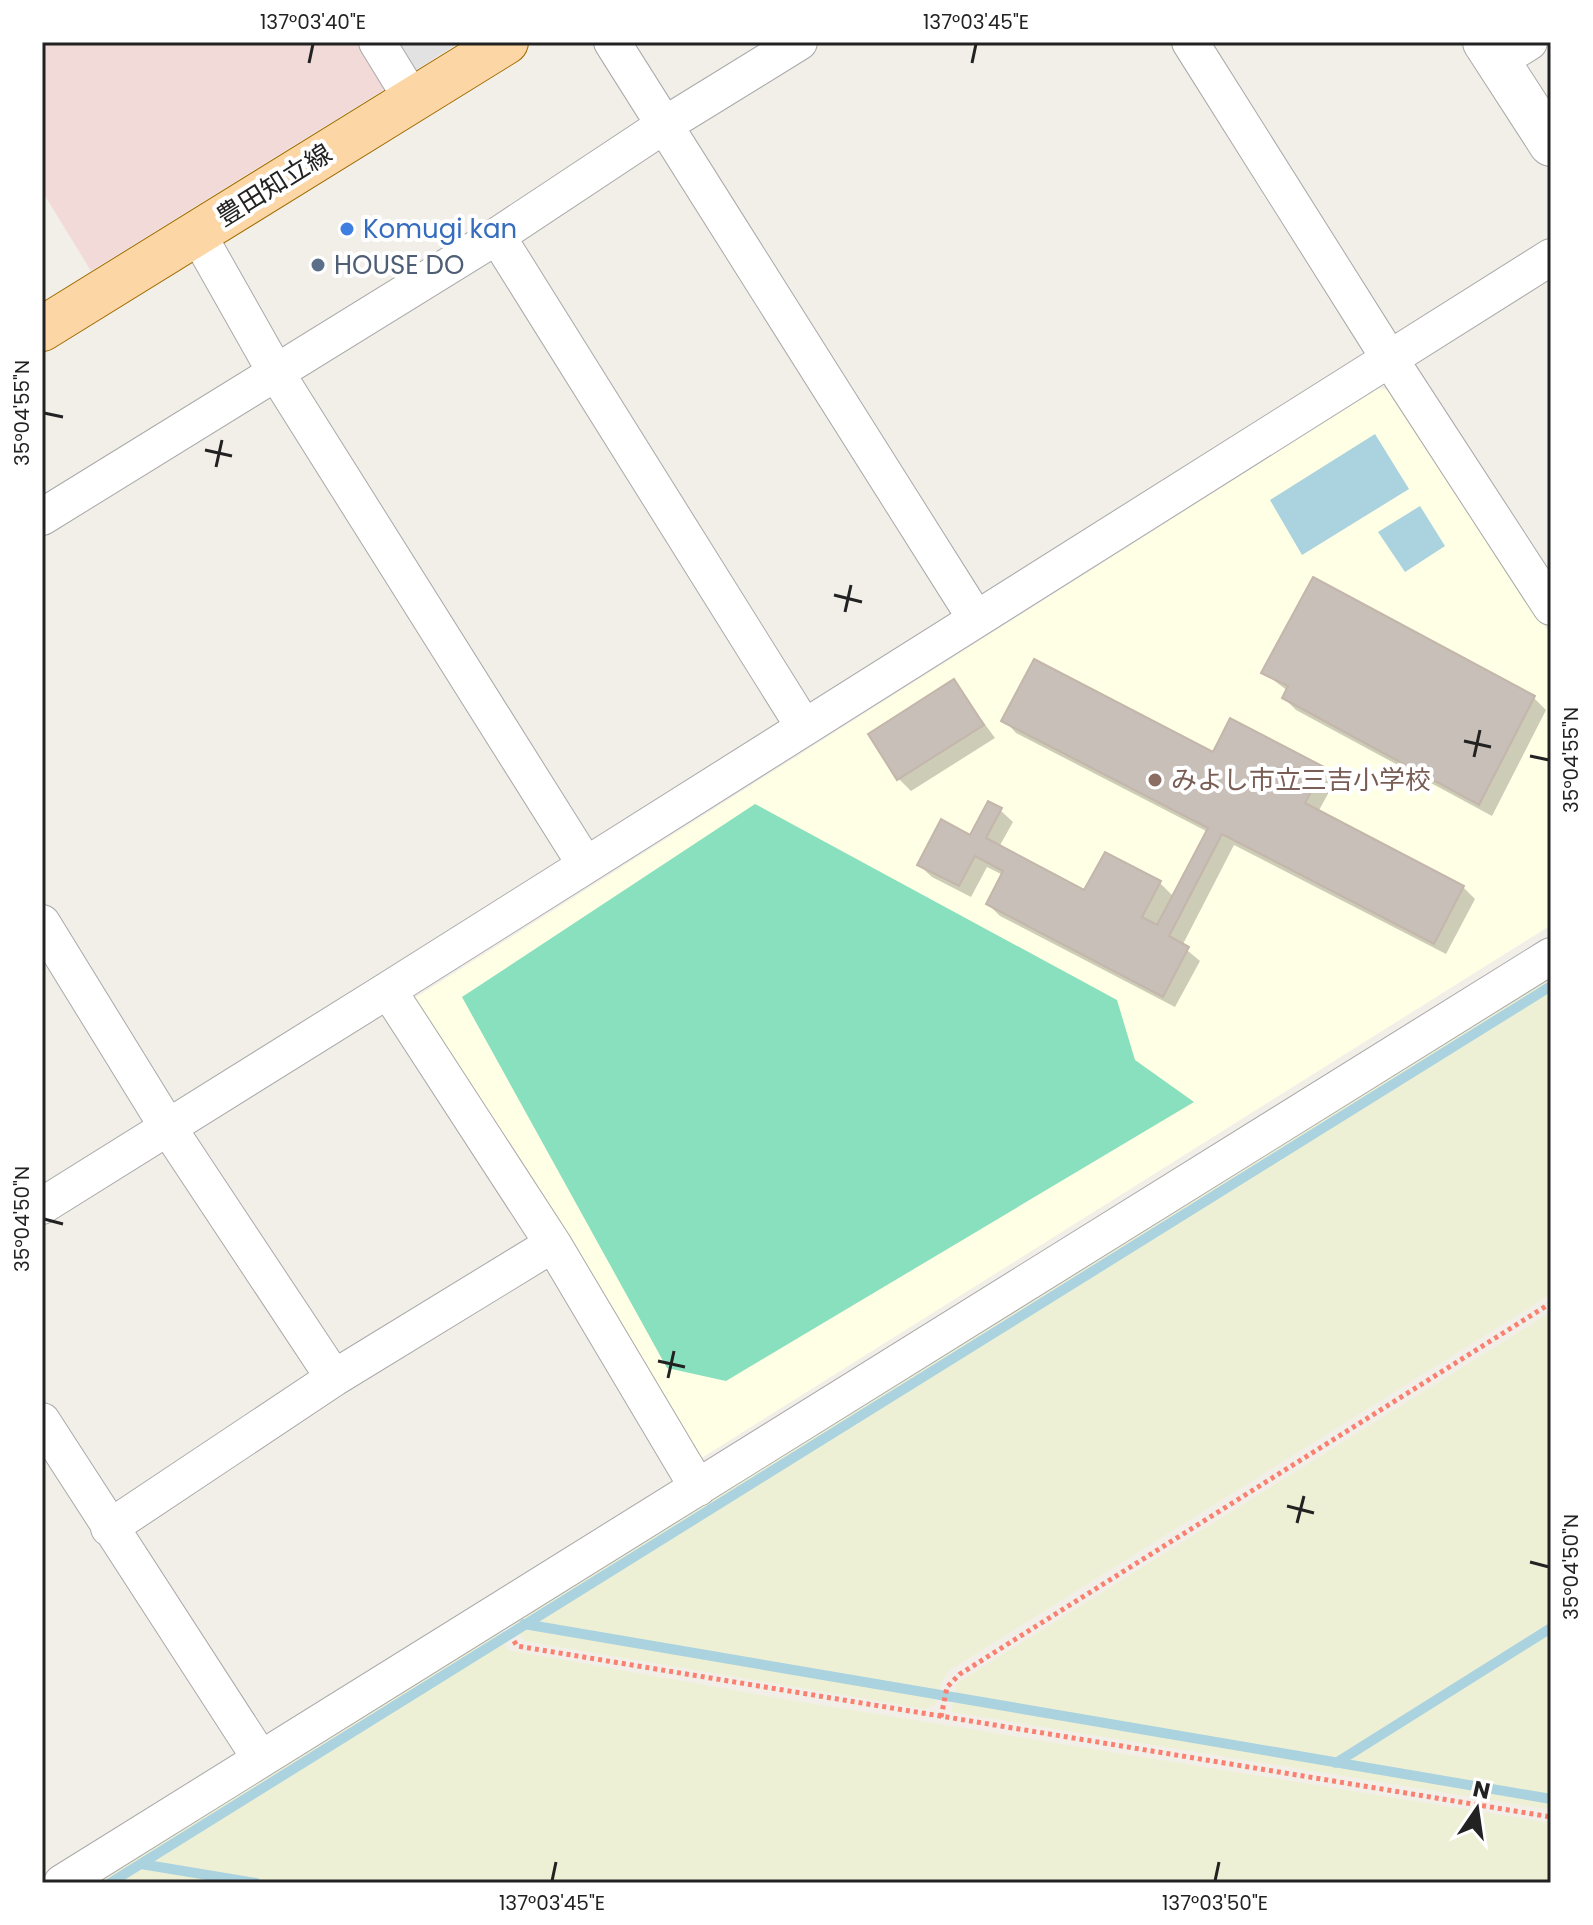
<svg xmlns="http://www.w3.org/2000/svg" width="1593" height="1925" font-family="Poppins,'Noto Sans JP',sans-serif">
<rect width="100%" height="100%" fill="#f2efe9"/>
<path fill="#f2dad9" d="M42,42H365L385,89L91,271L42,191Z"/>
<path fill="#ffffe5" d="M1379,388L1396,392L1551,636V925L700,1459L410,1001Z"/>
<path fill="#eef0d5" d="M1551,974V1294L950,1670L942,1681L935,1705L925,1709L524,1641L511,1620Z
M1551,1312V1810L951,1712L957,1683Z
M497,1630L508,1650L784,1699L1551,1823V1883H92Z"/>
<path fill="#88e0be" d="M755,804L1117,1000L1135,1060L1194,1102L726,1381L667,1368L462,997Z"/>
<path fill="#e2e2e2" d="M392,42H460L416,70L408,68Z"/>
<path fill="#aad3df" d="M1375,434L1409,489L1302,555L1270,500Z
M1420,506L1445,546L1405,572L1378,532Z"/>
<path fill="#0003" d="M1264,673L1534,698L1546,710L1492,816L1296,710L1284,698L1288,691Z
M954,682L995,738L911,791L899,779L871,735Z
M1004,720L1213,755L1322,768L1335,781L1318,812L1463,887L1475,899L1446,954L1234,845L1182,946L1200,961L1175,1007L1000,916L988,904L1003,875L987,867L971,897L932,877L919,865L971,838L1000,810L1013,822L999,847L1085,892L1105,855L1160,883L1174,897L1208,832L1016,733Z"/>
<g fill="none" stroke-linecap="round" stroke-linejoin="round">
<path stroke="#aad3df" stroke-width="10" d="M524,1624L1551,1799
M1336,1763L1551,1628
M141,1864L256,1883
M110,1883L1551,986"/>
</g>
<path fill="#c7bfb8" stroke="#c4b6ab" stroke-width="2" d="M1313,577L1535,696L1479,805L1282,698L1288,686L1261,673Z
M1034,659L1213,752L1230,718L1324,767L1305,803L1464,886L1434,944L1222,834L1169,936L1189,947L1163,997L986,904L1003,871L975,856L959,886L917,865L941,819L970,835L988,801L1002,808L986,838L1084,890L1105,852L1161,881L1142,917L1157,925L1208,828L1001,721Z
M954,679L984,725L897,780L868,734Z"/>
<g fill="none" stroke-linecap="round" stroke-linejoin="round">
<defs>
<path id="minor" d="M377,42L412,99
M612,42L976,619
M1190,42L1391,361L1551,607
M1498,61L1529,42
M197,233L275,371L585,864
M497,236L804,727
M42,517L497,236L666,124L799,42
M42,923L167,1126L334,1378
M42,1206L388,990
M42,1421L260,1758
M698,1488L553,1244L388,990L1551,257
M109,1528L334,1378L553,1244
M62,1883L1551,956"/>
<path id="tertiary" d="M1485,42L1551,144"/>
<path id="primary" d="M42,329L506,42"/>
</defs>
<use href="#minor" stroke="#a9a9a9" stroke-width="38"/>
<use href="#tertiary" stroke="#a9a9a9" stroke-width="46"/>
<use href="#primary" stroke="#a06b00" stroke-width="46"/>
<path stroke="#fa8072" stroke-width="5" stroke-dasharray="4 4" stroke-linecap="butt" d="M514,1641L517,1646L1551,1817
M941,1717L947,1687L960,1674L1551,1303"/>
<use href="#minor" stroke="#fff" stroke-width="36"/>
<use href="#tertiary" stroke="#fff" stroke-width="44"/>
<use href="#primary" stroke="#fcd6a4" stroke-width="44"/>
</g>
<path fill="none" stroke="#222" stroke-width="3" d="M309,63L313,44M972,63L976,44M44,413L63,417M205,450L232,456M216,467L222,440M834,595L862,602M845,612L851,585M1464,741L1491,747M1530,756L1549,760M1474,757L1480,730M44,1219L63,1224M658,1361L685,1367M668,1378L674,1351M1287,1506L1314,1513M1297,1523L1304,1496M1530,1562L1549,1567M552,1881L556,1862M1215,1881L1219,1862"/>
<circle fill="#3f7fe0" stroke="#fff" stroke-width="3" cx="347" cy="229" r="8"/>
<circle fill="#5c6f8a" stroke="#fff" stroke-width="3" cx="318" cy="265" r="8"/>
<circle fill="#8d6e63" stroke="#fff" stroke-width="3" cx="1155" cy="780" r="8"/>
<g text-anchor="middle" stroke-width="8" stroke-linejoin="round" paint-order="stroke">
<g font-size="26" fill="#222" stroke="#fff">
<text transform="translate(274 185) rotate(-32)" y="9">豊田知立線</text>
</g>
<g font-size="26" fill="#366cbe" stroke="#fff" text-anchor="start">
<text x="363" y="238">Komugi kan</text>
</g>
<g font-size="26" fill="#4e5e75" stroke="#fff" text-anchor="start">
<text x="334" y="274">HOUSE DO</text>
</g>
<g font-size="26" fill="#785e54" stroke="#fff" text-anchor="start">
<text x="1171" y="789">みよし市立三吉小学校</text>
</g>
</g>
<rect width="1593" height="1925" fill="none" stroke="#ffffff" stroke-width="88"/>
<g transform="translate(1477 1809) rotate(13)" stroke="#ffffff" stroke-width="6" paint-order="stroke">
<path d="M0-6L14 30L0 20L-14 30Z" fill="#222222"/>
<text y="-12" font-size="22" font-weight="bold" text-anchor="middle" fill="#222222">N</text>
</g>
<rect x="44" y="44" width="1505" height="1837" fill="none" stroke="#222" stroke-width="3"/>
<g font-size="20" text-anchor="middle" fill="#222">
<text x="313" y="29">137°03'40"E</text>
<text x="976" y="29">137°03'45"E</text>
<text transform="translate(22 413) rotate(-90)" y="7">35°04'55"N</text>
<text transform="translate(1571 760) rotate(-90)" y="7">35°04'55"N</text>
<text transform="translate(22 1219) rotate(-90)" y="7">35°04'50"N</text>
<text transform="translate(1571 1567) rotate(-90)" y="7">35°04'50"N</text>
<text x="552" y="1910">137°03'45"E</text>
<text x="1215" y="1910">137°03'50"E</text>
</g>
</svg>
